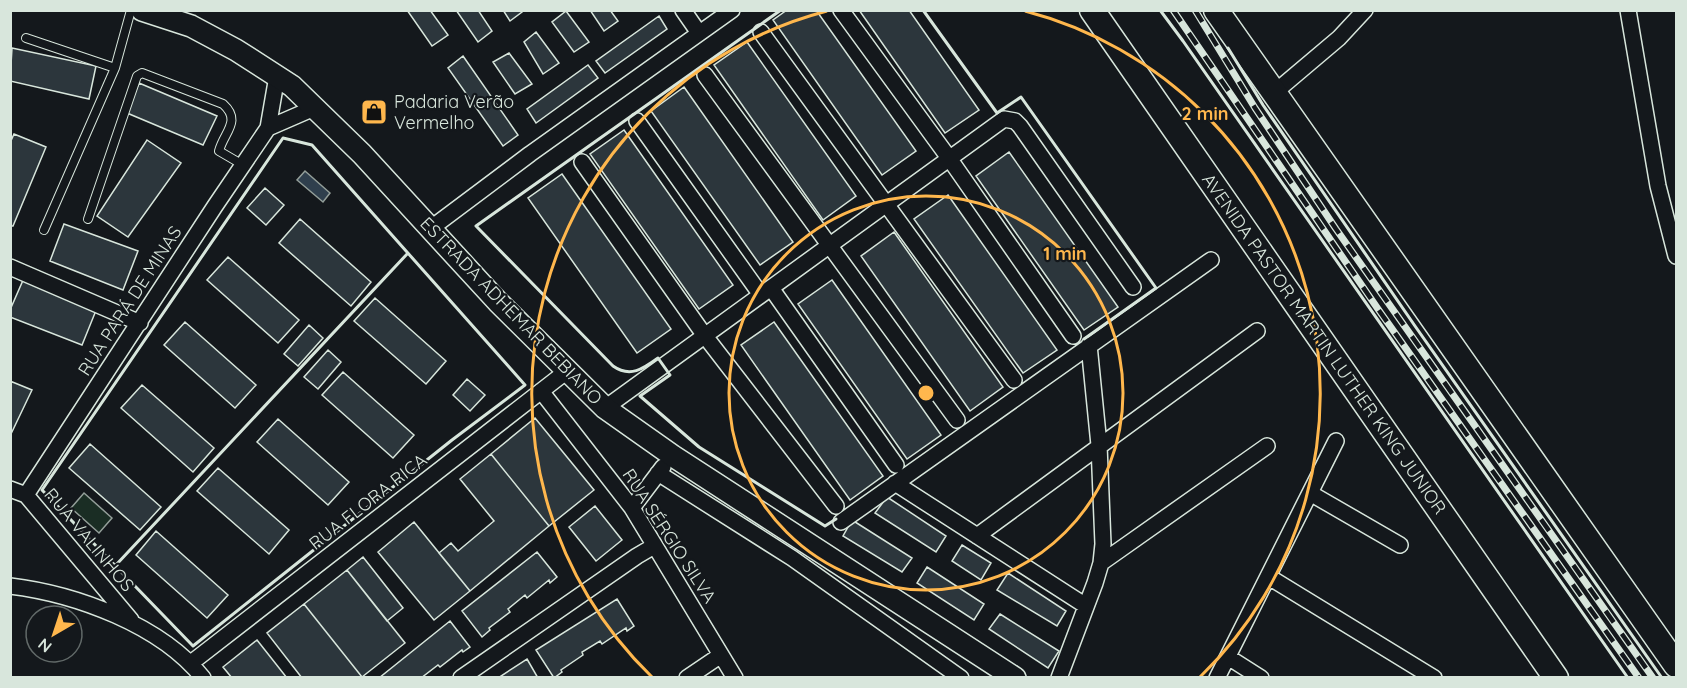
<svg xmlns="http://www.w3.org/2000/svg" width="1687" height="688" font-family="Quicksand,sans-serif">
<rect width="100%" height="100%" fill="#14181c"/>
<path fill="#1a2d24" stroke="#939e99" stroke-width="1.5" d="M84,493L112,518L99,533L71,508Z"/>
<path fill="#2f3f4d" stroke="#939e99" stroke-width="1.5" d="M305,171L330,193L323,202L297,180Z"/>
<path fill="#2c363c" stroke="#d8e6dc" stroke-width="1.5" d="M407,10H430L448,35L432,46Z
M456,10H478L492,31L478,42Z
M503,10H521L522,12L510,21Z
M590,10H610L618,21L604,31Z
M787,10H816L916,151L882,175L773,20Z
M859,10H909L979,110L945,133Z
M566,11L589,42L574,52L552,22Z
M659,16L667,29L605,73L596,61Z
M536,32L559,63L543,74L524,42Z
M747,42L856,196L823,220L714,65Z
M12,48L96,66L89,99L10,81Z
M509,53L532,84L515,94L493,62Z
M463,56L518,135L503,146L448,68Z
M588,65L598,78L536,123L527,109Z
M139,83L217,116L203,145L127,113Z
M684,87L793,242L760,265L651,111Z
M624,130L733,285L699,309L590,154Z
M14,134L46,147L13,226H10V143Z
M147,140L181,163L128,237L97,216Z
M1009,152L1118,307L1084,330L976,176Z
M562,174L671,329L637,353L528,198Z
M265,188L284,205L266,225L247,208Z
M948,195L1057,350L1023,373L914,219Z
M300,219L371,282L351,306L279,243Z
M64,224L138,251L123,290L50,261Z
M894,232L1003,387L970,411L861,256Z
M228,257L299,320L278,343L207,280Z
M24,278L97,308L82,345L10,317V310Z
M832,280L941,435L907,459L798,304Z
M375,298L446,361L426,384L354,321Z
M185,322L256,385L235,408L164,345Z
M774,322L883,476L850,500L741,345Z
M309,325L323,338L298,366L284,354Z
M328,350L341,362L318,389L304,377Z
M343,372L414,435L393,458L322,395Z
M467,379L485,395L470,411L453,395Z
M10,381L32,390L10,436Z
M142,385L214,448L193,472L121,408Z
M535,418L594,490L549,526L491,454Z
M278,419L349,482L328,505L257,442Z
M90,444L161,507L140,530L69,468Z
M491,454L549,526L470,591L439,553L451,543L458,551L494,521L460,479Z
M218,468L289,530L269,554L197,491Z
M887,497L946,536L936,552L875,513Z
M595,506L622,540L596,561L569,527Z
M852,520L912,558L902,572L843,536Z
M414,522L470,591L434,620L378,552Z
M156,531L228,595L207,618L136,555Z
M962,545L991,563L981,580L952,561Z
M537,552L557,577L550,583L549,580L527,598L525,595L508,609L510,612L489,628L490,630L482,637L462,611Z
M363,557L403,608L387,621L347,570Z
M927,567L984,604L974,620L917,583Z
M347,570L405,643L362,677L304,604Z
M1008,573L1066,611L1057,626L997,590Z
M617,599L634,626L627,631L626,628L602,644L600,641L582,652L583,655L561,670L562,672L554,678L536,650Z
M304,604L362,677V678H302L267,633Z
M1000,614L1059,651L1048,668L989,629Z
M450,621L470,647L463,652L462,650L440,667L438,665L421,678H379Z
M257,640L287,678H232L223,667Z
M527,659L538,678H498Z"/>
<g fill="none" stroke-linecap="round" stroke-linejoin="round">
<defs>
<path id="lane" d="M26,38L115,68
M88,219L137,76L142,73L223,104C242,121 224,132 219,151L243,165
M44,230L115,68L131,10"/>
<path id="street" d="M683,10L699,33
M841,10L949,158L1073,336
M1628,10L1658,186L1676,256
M761,32L1014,380
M705,75L957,420
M1274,93L1339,38L1365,10
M637,121L761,295
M268,128L314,108
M582,162L705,336L836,506
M430,229L530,154L732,10
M10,267L140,323
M771,288L896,465
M541,391L632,508L735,678
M605,408L1004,119L1015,121L1020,126L1133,287
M658,473L792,558L961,678
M895,483L1086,606
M10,489L26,495L131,620
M1310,493L1400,545
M26,495L215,206L268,128L277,76
M632,508L663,467
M841,522L1211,260
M977,536L1257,331
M1101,563L1267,446
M1269,577L1434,678
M10,586C76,594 161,625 203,678
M1228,657L1261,678
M191,663L567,371
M461,678L637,556L654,546
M687,678L721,655
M1059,678L1095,583L1101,563L1103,544L1099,445L1089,345
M1217,678L1336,441"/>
<path id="secondary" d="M142,10L191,26L236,50L292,86L362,154L498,302L605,408L673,456L1015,678"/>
<path id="primary" d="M1092,10L1556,678
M1216,10L1676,665"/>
</defs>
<use href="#lane" stroke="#d8e6dc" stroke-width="10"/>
<use href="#street" stroke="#d8e6dc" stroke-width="18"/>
<use href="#secondary" stroke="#d8e6dc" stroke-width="24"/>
<use href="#primary" stroke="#d8e6dc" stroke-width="27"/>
<use href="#lane" stroke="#14181c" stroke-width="8"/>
<use href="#street" stroke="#14181c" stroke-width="15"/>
<use href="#secondary" stroke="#14181c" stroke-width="21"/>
<use href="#primary" stroke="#14181c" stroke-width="24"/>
<defs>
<path id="rail" d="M1173,10L1378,309L1639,678
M1195,10L1255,108L1336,229L1653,678"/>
</defs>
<use href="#rail" stroke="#d8e6dc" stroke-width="7"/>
<use href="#rail" stroke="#14181c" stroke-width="4.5" stroke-dasharray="14" stroke-linecap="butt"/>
<path stroke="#d8e6dc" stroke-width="3" d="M781,10L476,226L613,366C630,378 643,369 658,358L670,375L640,396L699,447L825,526L836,519
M923,10L997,113L1021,97L1156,288L1084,339
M1160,10L1183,41L1628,678
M1228,48L1263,105L1415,326L1662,678
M283,138L312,145L525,385L452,440L193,646L42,490Z
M115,566L408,253"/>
</g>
<g fill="none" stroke="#ffb74d" stroke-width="3">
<circle cx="926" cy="393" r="197"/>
<path d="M652 677A395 395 0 0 1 827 11M1025 11A395 395 0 0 1 1200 677"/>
</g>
<defs>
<symbol id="shop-square" viewBox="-11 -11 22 22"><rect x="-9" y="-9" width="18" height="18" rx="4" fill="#ffb74d" stroke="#14181c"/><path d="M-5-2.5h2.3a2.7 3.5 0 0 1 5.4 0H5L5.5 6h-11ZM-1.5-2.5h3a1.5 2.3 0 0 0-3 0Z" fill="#111"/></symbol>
</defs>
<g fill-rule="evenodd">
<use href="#shop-square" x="359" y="97" width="30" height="30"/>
</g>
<g text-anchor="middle" stroke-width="4.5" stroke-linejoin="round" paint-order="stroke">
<g font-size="18" fill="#d8e6dc" stroke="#14181c" text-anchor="start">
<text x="394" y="108">Padaria Verão<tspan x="394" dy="21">Vermelho</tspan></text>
</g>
<g font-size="18" fill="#d8e6dc" stroke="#14181c">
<text transform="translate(130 301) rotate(-57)" y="6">RUA PARÁ DE MINAS</text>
<text transform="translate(511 311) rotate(46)" y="6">ESTRADA ADHEMAR BEBIANO</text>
<text transform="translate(1324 344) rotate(55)" y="6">AVENIDA PASTOR MARTIN LUTHER KING JUNIOR</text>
<text transform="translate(368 502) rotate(-38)" y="6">RUA FLORA RICA</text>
<text transform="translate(669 536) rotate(57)" y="6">RUA SÉRGIO SILVA</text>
<text transform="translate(89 540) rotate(50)" y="6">RUA VALINHOS</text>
</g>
</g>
<circle cx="926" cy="393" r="9" fill="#ffb74d" stroke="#14181c" stroke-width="3"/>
<g font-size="18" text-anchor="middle" font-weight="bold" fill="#ffb74d" stroke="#14181c" stroke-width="4.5" stroke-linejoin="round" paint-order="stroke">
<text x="1205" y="120">2 min</text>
<text x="1065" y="260">1 min</text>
</g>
<rect width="1687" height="688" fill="none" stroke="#d8e6dc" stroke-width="24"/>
<g transform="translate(54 634) rotate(219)"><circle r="28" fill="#14181c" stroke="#626a69" stroke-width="1.5"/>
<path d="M0-4.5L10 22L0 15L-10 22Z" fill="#ffb74d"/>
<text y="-9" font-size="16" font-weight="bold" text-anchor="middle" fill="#d8e6dc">N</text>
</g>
</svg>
